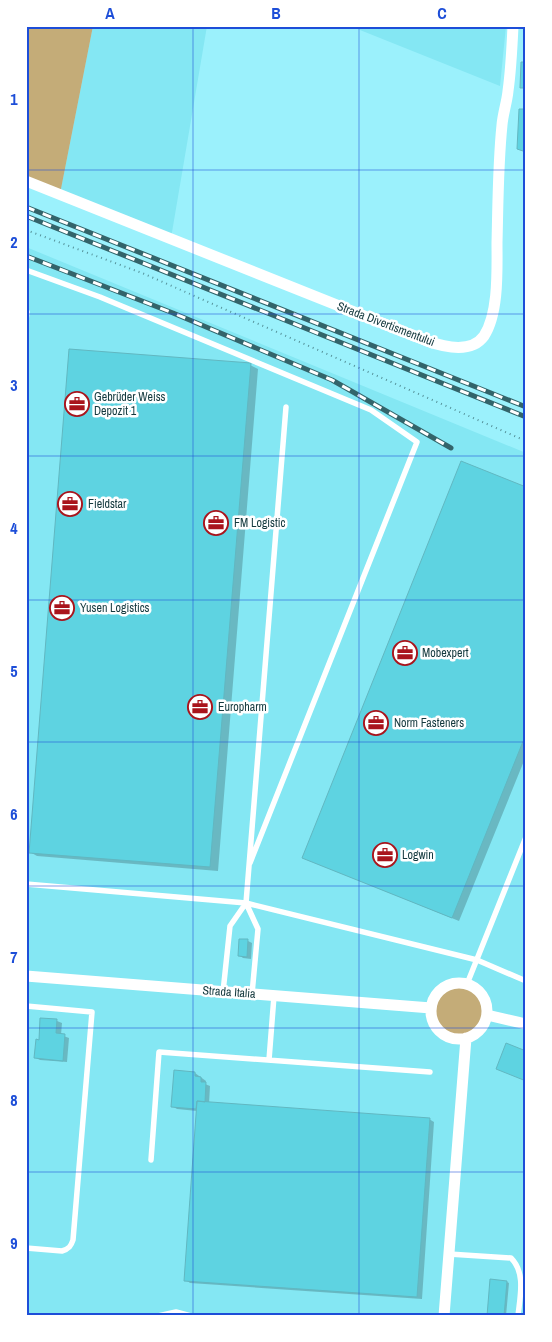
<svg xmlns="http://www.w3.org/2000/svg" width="552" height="1342" font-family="'Archivo Narrow',sans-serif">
<rect width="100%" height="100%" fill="#9bf1fc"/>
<path fill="#84e7f3" d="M93,26H207L171,238L60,194Z
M350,26H506L500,86Z
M26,247L526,453V1316H26Z"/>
<path fill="#c4ac78" d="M26,26H93L60,194L26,181Z
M431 1011a28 28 0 1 1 56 0a28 28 0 1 1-56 0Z"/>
<path fill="#0003" d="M250,365L258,369L218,871L37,856L30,852Z
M526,488V756L459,921L311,861Z
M248,941L252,943L251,959L243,958L239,955Z
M42,1020L57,1021L62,1023L61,1035L69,1038L67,1062L40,1060L36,1058L40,1041Z
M195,1073L206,1081L205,1084L210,1086L209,1104L429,1119L434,1122L422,1299L190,1283L186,1280L197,1111L177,1109L172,1106Z
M507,1282L509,1283L506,1316H489Z"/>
<path fill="#5ed3e1" stroke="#61b7c1" d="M521,62H526V88H520Z
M519,109H526V152L517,149Z
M69,349L251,363L210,867L29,853Z
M461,461L526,487V734L452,918L302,858Z
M239,939H248L247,957L238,956Z
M40,1018L57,1019L56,1033L65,1034L63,1061L34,1058L36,1039L39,1040Z
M506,1043L526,1051V1081L496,1069Z
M174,1070L195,1072V1076L201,1077V1082H206L205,1102L197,1101L196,1109L171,1107Z
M197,1101L430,1118L417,1297L184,1281Z
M490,1279L507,1281L504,1316H487Z"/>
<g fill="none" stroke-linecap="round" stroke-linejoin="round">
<path stroke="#55929a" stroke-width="2" stroke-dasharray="1 4" stroke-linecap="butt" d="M26,230L142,273L526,441"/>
<path stroke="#fff" stroke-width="5.5" d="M26,270L100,297L371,410L417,442L250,863
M26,320L27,312
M26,884L246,903L477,960L526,981
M246,903L258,929L252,994
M467,984L526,837
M223,992L230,926L246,903L286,407
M26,1006L92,1012L73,1240C71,1246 69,1249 62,1251L26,1248
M269,1060L274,996
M151,1160L159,1052L430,1072
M449,1254L511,1258C526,1273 520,1296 518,1316
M158,1316L176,1312L191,1316"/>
<path stroke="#fff" stroke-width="11" d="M26,181L427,341C444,347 471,354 484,336C499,313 497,269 497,243C498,204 498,164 502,125C503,113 507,102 508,91C511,70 512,48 513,26
M26,976L431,1008
M431 1011a28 28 0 1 1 56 0a28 28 0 1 1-56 0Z
M487,1015L526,1024
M444,1316L466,1038"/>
<defs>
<path id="rail" d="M26,207L526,407
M26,216L526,417
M26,256L173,313L332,380L451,448"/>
</defs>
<use href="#rail" stroke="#33646a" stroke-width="5"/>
<use href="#rail" stroke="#fff" stroke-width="3" stroke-dasharray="9" stroke-linecap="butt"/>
</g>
<path fill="none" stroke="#1d4ed8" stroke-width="1" stroke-opacity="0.55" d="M193,26V1316M359,26V1316M26,170H526M26,314H526M26,456H526M26,600H526M26,742H526M26,886H526M26,1028H526M26,1172H526"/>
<defs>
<symbol id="office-ring" viewBox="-11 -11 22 22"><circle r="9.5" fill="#fff" stroke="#a9141c" stroke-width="1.5"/><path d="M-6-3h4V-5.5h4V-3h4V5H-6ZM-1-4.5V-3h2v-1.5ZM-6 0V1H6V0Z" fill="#a9141c"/></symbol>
</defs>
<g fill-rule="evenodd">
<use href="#office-ring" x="63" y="390" width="28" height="28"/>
<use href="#office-ring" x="56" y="490" width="28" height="28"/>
<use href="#office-ring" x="202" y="509" width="28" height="28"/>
<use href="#office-ring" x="48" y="594" width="28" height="28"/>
<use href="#office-ring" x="391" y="639" width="28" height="28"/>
<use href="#office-ring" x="186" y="693" width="28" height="28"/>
<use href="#office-ring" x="362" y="709" width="28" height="28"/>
<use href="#office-ring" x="371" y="841" width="28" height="28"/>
</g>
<g text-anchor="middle" stroke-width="5" stroke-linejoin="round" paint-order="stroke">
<g font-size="12" fill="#14393e" stroke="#fff">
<text transform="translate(386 324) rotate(21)" y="4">Strada Divertismentului</text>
<text transform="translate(229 992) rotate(4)" y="4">Strada Italia</text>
</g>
<g font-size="12" fill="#14393e" stroke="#fff" text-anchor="start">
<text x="94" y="401">Gebrüder Weiss<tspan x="94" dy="14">Depozit 1</tspan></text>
<text x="88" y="508">Fieldstar</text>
<text x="234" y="527">FM Logistic</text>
<text x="80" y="612">Yusen Logistics</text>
<text x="422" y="657">Mobexpert</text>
<text x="218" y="711">Europharm</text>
<text x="394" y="727">Norm Fasteners</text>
<text x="402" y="859">Logwin</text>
</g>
</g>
<rect width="552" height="1342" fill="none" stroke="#ffffff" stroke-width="55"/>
<rect x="28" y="28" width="496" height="1286" fill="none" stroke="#1d4ed8" stroke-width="2"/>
<g font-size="16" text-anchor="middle" font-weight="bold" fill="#1d4ed8">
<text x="110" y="19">A</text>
<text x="276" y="19">B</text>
<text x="442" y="19">C</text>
<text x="14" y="105">1</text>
<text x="14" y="248">2</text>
<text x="14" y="391">3</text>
<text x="14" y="534">4</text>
<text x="14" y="677">5</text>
<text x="14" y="820">6</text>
<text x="14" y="963">7</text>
<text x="14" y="1106">8</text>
<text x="14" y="1249">9</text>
</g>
</svg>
